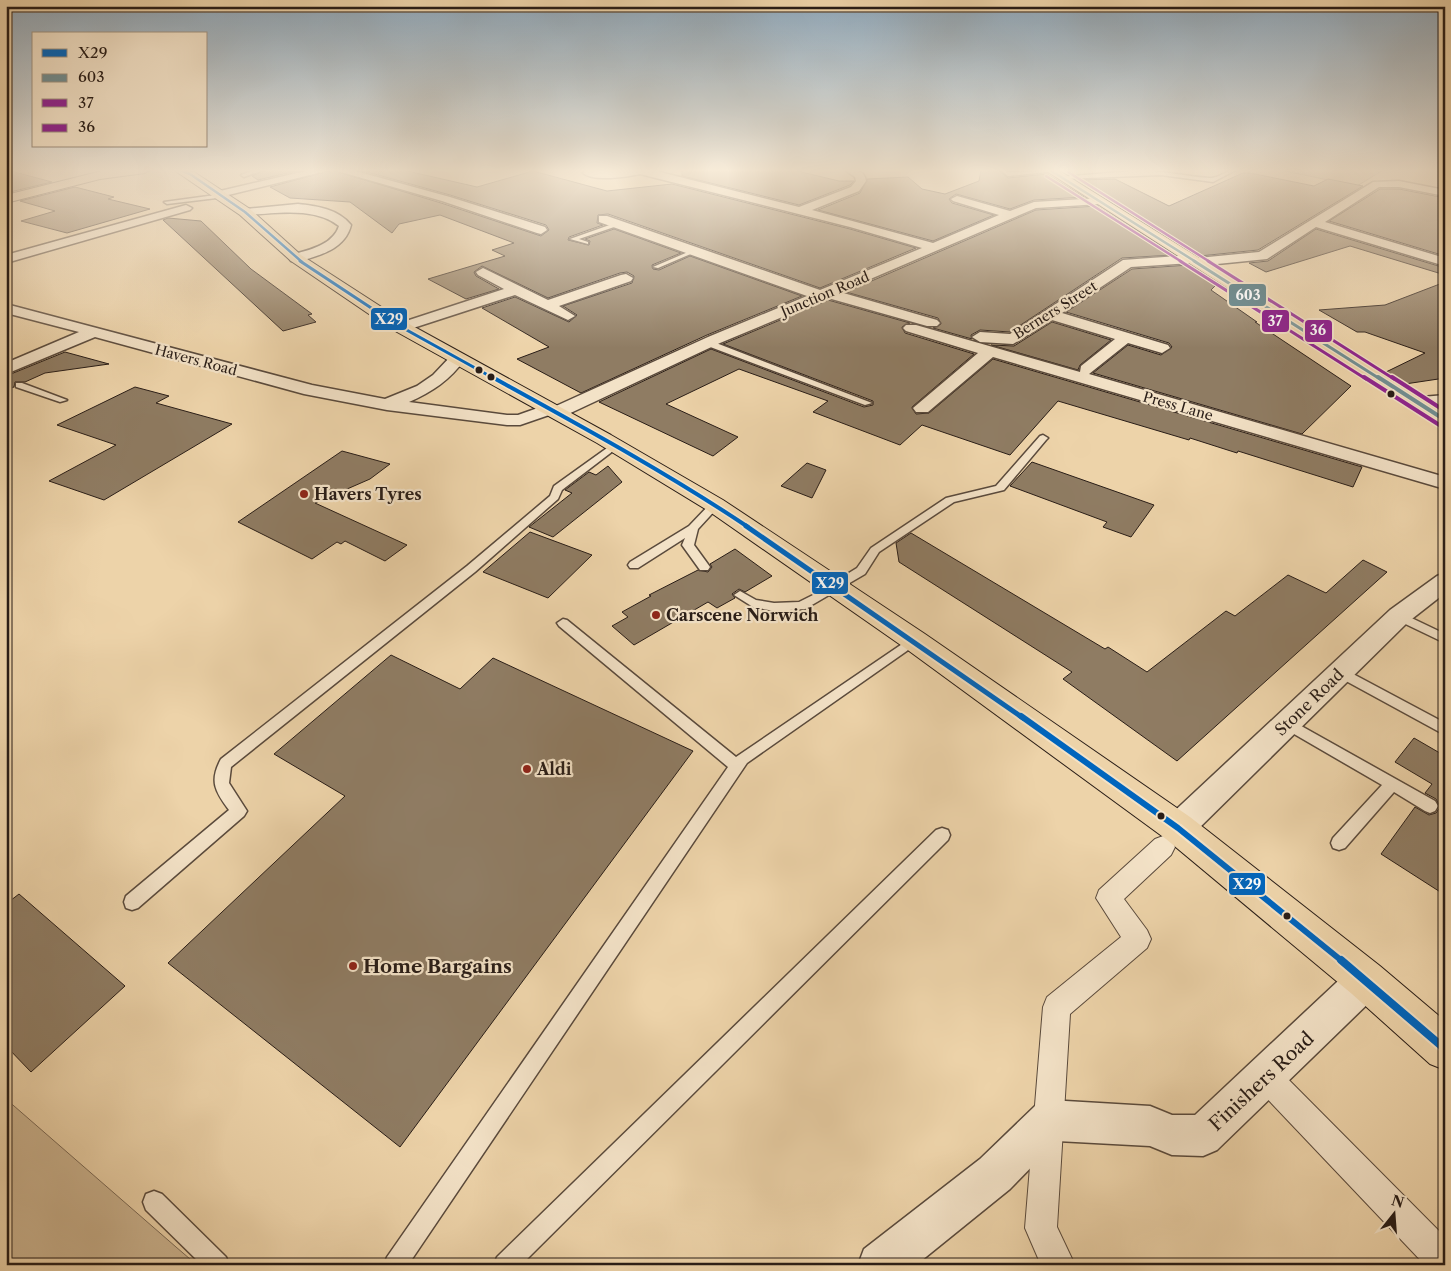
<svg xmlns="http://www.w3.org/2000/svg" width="1451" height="1271" font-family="'Libre Caslon Text',serif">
<rect width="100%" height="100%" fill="#edd3a9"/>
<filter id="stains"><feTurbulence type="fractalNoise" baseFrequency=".004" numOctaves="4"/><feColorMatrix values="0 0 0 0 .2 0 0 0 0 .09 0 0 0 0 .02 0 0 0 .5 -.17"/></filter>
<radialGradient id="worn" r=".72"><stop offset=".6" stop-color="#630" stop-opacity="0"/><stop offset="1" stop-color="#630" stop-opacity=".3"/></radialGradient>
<path fill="#ccb490" stroke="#7a6854" d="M1286,170H1383L1357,186L1285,171Z
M6,1099L176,1247L197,1265H6Z"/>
<path fill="#8f7c63" stroke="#291d17" d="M7,170L52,182L6,193Z
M265,170H300L258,180L252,176Z
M332,170L441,203L541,236L549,230L546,225L450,195L360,170H403L477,187L533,171L607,191L672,184L850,229L916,248L820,288L608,214L598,215L597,223L603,225L569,237L568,240L589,245L590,241L585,239L614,229L681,253L652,265L653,269L659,270L690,256L802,296L707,335L581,393L517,359L549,347L482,308L515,297L569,322L577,315L563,306L632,283L634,276L627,272L620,273L548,298L482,266L474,272L476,276L499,289L466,299L428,279L505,256L492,250L514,243L440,215L399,224L392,233L350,202L290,198L270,187Z
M682,170H793L839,181H854L850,185L799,205L682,176Z
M981,170H999L1008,178L1047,174L1084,197L1034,200L1010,209L956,194L949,199L952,203L994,215L933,241L818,210L860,193L867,179L908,177L922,189L945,194L979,181Z
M1243,173H1250L1314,186L1328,179L1363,186L1258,250L1200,256L1078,180L1115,179L1169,206Z
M75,187L114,197L108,199L150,209L67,233L21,221L55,211L20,201Z
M1380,189H1399L1445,198V256L1329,221Z
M1097,206L1172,255L1122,258L1010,332L980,330L971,335L972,339L933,328L941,324L938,318L846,292L1036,210Z
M168,218L201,221L251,269L312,314L308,315L316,322L283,331L163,220Z
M1316,229L1445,268V275L1350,246L1266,272L1249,263L1268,261Z
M1189,265L1217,284L1211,290L1257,322H1255L1351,386L1302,434L1093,373L1128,345L1161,355L1172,347L1169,343L1066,312L1132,269Z
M1445,282V378L1405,384L1386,372L1425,353L1365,332H1357L1319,310L1385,305Z
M828,300L910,323L902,327L905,333L974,354L912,407L916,414L929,413L993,359L1362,467L1353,487L1238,451L1237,453L1190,438L1189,440L1058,401L1010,455L922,425L900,445L813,412L828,401L739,369L666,404L738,437L713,456L599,402L711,349L864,407L873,405V401L723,344Z
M1052,322L1111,340L1080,365L1078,370L991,345L1014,346Z
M65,352L109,364L45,373L25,382H15L14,387L6,390V376Z
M135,387L169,396L156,403L232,424L104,500L49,481L116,445L57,425Z
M342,451L390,464L370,479L315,503L407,545L385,561L345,541L341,544L337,542L312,559L238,522Z
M1032,462L1154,505L1131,537L1103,527L1107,522L1010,486Z
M807,463L826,470L812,498L781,486Z
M608,466L622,482L553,537L529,527L572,493L565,490L589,472L596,475Z
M530,532L592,555L548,598L483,572Z
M911,533L1105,649L1108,647L1147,672L1226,611L1235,616L1288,575L1326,593L1363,560L1387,572L1177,761L1063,679L1072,672L899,562L896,543Z
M735,549L772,576L745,592L739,589L732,594L735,598L717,608L708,602L634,645L612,626L628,617L622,612L651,596L649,595L698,570L708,572L712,567L710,564Z
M391,655L460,689L493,658L693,751L400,1147L168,963L345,796L274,754Z
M1414,738L1445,756V895L1381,854L1415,807L1429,815L1436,813L1440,807L1436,799L1425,793L1432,784L1395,762Z
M19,894L125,986L31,1072L6,1046V904Z"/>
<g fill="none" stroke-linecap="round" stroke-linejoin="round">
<defs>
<path id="service" d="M254,170H263L244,177L241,175Z
M1001,170L1009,172L1055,171L1008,176Z
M1146,170L1145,171C1167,171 1188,177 1210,178C1219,178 1227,170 1236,170L1213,182L1161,175L1062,179L1059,177Z
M223,194L225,197L167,204L164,202Z
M618,222L620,225L579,239L588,242V244L570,239Z
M695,249L700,250L658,268L653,267Z
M705,341H711L872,403L865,405L705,345Z
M16,383H22L67,400L60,402L16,387Z
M1043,435L1048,438L1046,440L1004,490L954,502L879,552L865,574L805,609L774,611L753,607L734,595L740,591L756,600L774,603L799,602L813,595L857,568L871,548L946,498L996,486L1040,436Z
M614,443L619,446L617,448L562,490L558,499L475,572L231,767L229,783L247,811L244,816L138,908L132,910L126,908L124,902L126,896L229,810C215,791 209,781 221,759L467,566L550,496L554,486Z
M715,502L720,505L698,529L694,545L710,567L708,570H700L682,545L685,538L638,568H630L628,565L630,562L689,526L711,503Z
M1399,612L1445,634V643L1395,619L1393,616Z
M563,619L567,620L736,757L911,638H919L921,641L747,763L408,1265H384L387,1257L728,767L559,626L557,623Z
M1340,667L1445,723V735L1335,675L1333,672L1335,669Z
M1287,718L1435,801L1438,806L1435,811L1430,813L1425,811L1394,792L1345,848L1339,850L1333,848L1331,843L1333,838L1382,785L1282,727L1280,723L1282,719Z
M942,828L948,830L950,835L948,840L521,1265H494L497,1257L936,830Z
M154,1191L162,1194L226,1257L229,1265H202L146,1210L143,1202L146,1194Z"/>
<path id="pedestrian" d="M1163,836L1171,839L1175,847L1171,855L1124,899L1147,930L1151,939L1147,948L1070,1014L1057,1227L1075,1265H1041L1025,1228L1043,1007L1047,997L1121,937L1096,898L1099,890L1155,839Z
M1266,1062L1276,1067L1445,1237V1265H1425L1256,1087L1251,1077L1256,1067Z"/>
<path id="minor" d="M310,170H330L220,197L214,194L220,191Z
M334,170H352L450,197L545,227L547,230L541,234L537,233L442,201Z
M629,170H652L799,207L851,187L856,181L855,177L845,170C855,170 864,169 866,181L859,191L812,210L933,243L999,215L953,201L951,199L957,196L1010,211L1034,202L1100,198L1106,201L1100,204L1036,208L840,292L937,320L940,323L937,326H927L828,298L720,343L562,417L556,418L549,415L520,425H507L387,410L304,394L95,337L6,374V363L79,332L6,313V304L312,385L385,399L417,386L433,375L451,356L457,354L465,359C450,380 432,392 409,402L507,415H518L549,404L556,406L708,337L807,296L599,222V216H607L820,290L922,248L850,227L640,174C627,177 593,182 583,173L586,170Z
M1399,181L1445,190V196L1399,187H1379L1325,222L1445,258V266L1316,227L1267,259L1197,266L1191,263L1131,267L1062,313L1168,345L1170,348L1162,353L1128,343L1089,374L1445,477V489L993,357L928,412H916L913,408L978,353L906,331L903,328L906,325H916L1080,372L1081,366L1115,339L1052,320L1013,344L980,342L972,337L980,332L1010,334L1123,260L1192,255L1198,258L1259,252L1373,182Z
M298,204C317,206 338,209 351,225C345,250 318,256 296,262L291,261L289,258L291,255C309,250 333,245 339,226C307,200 248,221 239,212L245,209Z
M186,205L192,208L190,210L6,263V255Z
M483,268L548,300L621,275L626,274L633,278L631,281L559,306L575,316L568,320L515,295L407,330H397L394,327L397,324L504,289L478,275L476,272Z
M1445,395V405L1410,406L1407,402L1410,398Z
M1445,573V593L1408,622L1189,838L1178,842L1167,838L1162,828L1167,818L1390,610L1437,576Z
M1366,962L1379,967L1384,980L1379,993L1217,1150L1203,1156L1172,1155L1150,1146L1057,1141L1010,1189L916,1265H858L864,1249L980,1159L1035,1106L1049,1100L1150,1106L1172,1115H1195L1353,967Z"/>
<path id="primary" d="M106,170H150L145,173L100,179L6,203V195Z
M174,170L194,172L250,209L301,255L400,319L611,435L723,500L925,634L1190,817L1380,966L1445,1021V1070L1430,1064L1352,994L1166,839L905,648L707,510L597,443L388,327L291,261L240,215Z
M1045,170H1058L1445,411V426L1438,424Z"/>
</defs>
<use href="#service" stroke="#5a4a3c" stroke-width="3"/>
<use href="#pedestrian" stroke="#5a4a3c" stroke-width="2"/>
<use href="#minor" stroke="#5a4a3c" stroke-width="3"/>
<use href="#primary" stroke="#291d17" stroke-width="2"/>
<use href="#service" fill="#f3e2c7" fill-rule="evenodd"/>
<use href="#pedestrian" fill="#f3e2c7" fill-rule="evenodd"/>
<use href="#minor" fill="#f3e2c7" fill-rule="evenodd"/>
<use href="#primary" fill="#edd3a9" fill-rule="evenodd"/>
<defs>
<path id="bus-1-far5" d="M180,170L190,174L245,212L302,262"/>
<path id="bus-1-far4" d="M300,261L394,323L495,379"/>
<path id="bus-1-far3" d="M492,377C579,425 666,472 748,527"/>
<path id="bus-1-far2" d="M746,526L1023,718"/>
<path id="bus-1-far1" d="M1021,716L1178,828L1342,961"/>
<path id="bus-1" d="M1341,960L1445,1049"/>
<path id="bus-2-far2" d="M1050,170L1196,262"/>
<path id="bus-2-far1" d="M1194,261L1380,379"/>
<path id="bus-2" d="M1378,377L1445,420"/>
<path id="bus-3-far2" d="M1046,176L1182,262"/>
<path id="bus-3-far1" d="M1180,261L1366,379"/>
<path id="bus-3" d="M1364,377L1441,426"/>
<path id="bus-4-far2" d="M1065,170L1210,262"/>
<path id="bus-4-far1" d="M1208,261L1394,379"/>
<path id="bus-4" d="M1392,377L1445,411"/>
</defs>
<use href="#bus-1-far5" stroke="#f3e2c7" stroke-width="4.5"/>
<use href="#bus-1-far4" stroke="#f3e2c7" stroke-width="5.5"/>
<use href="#bus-1-far3" stroke="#f3e2c7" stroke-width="7"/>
<use href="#bus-1-far2" stroke="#f3e2c7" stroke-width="9"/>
<use href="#bus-1-far1" stroke="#f3e2c7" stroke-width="10"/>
<use href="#bus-1" stroke="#f3e2c7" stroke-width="12"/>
<use href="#bus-2-far2" stroke="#f3e2c7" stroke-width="4.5"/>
<use href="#bus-2-far1" stroke="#f3e2c7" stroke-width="5.5"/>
<use href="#bus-2" stroke="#f3e2c7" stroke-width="7"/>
<use href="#bus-3-far2" stroke="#f3e2c7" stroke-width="4.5"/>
<use href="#bus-3-far1" stroke="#f3e2c7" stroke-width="5.5"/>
<use href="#bus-3" stroke="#f3e2c7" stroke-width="7"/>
<use href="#bus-4-far2" stroke="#f3e2c7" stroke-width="4.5"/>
<use href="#bus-4-far1" stroke="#f3e2c7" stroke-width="5.5"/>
<use href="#bus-4" stroke="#f3e2c7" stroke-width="7"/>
<use href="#bus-1-far5" stroke="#0065bd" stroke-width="2.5"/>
<use href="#bus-1-far4" stroke="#0065bd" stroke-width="3"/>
<use href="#bus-1-far3" stroke="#0065bd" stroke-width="4"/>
<use href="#bus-1-far2" stroke="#0065bd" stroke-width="5"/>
<use href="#bus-1-far1" stroke="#0065bd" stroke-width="6"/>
<use href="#bus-1" stroke="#0065bd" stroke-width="8"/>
<use href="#bus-2-far2" stroke="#728f93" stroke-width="2.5"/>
<use href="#bus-2-far1" stroke="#728f93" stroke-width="3"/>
<use href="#bus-2" stroke="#728f93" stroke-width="4"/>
<use href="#bus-3-far2" stroke="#90268f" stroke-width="2.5"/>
<use href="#bus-3-far1" stroke="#90268f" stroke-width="3"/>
<use href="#bus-3" stroke="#90268f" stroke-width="4"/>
<use href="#bus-4-far2" stroke="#90268f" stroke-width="2.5"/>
<use href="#bus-4-far1" stroke="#90268f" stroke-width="3"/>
<use href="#bus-4" stroke="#90268f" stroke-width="4"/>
</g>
<linearGradient id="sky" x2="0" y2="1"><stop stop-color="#8fa8bb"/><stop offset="0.49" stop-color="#f7ebd8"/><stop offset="1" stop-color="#f7ebd8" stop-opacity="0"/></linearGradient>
<rect width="1451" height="348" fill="url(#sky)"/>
<g fill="#291d17" stroke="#f3e2c7" stroke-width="2">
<circle cx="479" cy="370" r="4.5"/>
<circle cx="491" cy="377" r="4.5"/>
<circle cx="1391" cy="394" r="4.5"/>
<circle cx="1161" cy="816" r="4.5"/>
<circle cx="1287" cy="916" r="4.5"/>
</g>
<g fill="#8f2418" stroke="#f3e2c7" stroke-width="2">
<circle cx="304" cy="494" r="5"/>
<circle cx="656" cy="615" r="5"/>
<circle cx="527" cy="769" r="5"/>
<circle cx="353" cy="966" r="5"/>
</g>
<g text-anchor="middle" stroke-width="4.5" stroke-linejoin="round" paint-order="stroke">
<g font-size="14" fill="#291d17" stroke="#f3e2c7">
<text transform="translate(825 294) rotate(-23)" y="5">Junction Road</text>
<text transform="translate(1055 310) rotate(-32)" y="5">Berners Street</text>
<text transform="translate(196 360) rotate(15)" y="5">Havers Road</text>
<text transform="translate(1178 406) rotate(16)" y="5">Press Lane</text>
</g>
<g font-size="16" font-weight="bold" fill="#291d17" stroke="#f3e2c7" text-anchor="start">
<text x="314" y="500">Havers Tyres</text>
<text x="666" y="621">Carscene Norwich</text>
<text x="537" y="775">Aldi</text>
</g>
<g font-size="16" fill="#291d17" stroke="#f3e2c7">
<text transform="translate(1309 702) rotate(-44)" y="6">Stone Road</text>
</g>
<g font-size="19" font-weight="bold" fill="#291d17" stroke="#f3e2c7" text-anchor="start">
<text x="363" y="973">Home Bargains</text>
</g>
<g font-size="19" fill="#291d17" stroke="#f3e2c7">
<text transform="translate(1261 1081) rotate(-43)" y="7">Finishers Road</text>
</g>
</g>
<g stroke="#f3e2c7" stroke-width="2">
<rect x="1228" y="283" width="39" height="24" rx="5" fill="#728f93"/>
<rect x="370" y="307" width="38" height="24" rx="5" fill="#0065bd"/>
<rect x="1261" y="309" width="29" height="24" rx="5" fill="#90268f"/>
<rect x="1304" y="319" width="29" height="24" rx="5" fill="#90268f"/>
<rect x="811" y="571" width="38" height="24" rx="5" fill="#0065bd"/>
<rect x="1228" y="872" width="38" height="24" rx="5" fill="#0065bd"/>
</g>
<g font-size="14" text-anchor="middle" font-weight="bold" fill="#fff">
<text x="1248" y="300">603</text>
<text x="389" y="324">X29</text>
<text x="1275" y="326">37</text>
<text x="1318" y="335">36</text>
<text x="830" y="588">X29</text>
<text x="1247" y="889">X29</text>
</g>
<rect width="1451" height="1271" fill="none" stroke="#edd3a9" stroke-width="25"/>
<rect x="8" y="8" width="1436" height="1256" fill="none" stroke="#291d17" stroke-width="2.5"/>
<rect x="12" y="12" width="1426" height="1246" fill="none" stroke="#291d17"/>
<rect x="32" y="32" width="175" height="115" fill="#f3e2c7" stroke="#a29381"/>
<rect x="42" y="49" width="25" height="8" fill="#0065bd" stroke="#a29381"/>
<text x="78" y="58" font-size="15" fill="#291d17">X29</text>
<rect x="42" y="74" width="25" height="8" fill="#728f93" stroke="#a29381"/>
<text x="78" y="82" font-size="15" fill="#291d17">603</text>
<rect x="42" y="99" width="25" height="8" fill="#90268f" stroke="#a29381"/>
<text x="78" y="108" font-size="15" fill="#291d17">37</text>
<rect x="42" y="124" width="25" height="8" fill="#90268f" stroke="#a29381"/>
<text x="78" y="132" font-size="15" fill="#291d17">36</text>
<g transform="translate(1394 1214) rotate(17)" stroke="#f3e2c7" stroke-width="4" paint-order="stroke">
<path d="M0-4L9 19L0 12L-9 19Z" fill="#291d17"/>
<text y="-8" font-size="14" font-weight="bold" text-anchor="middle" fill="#291d17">N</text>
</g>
<rect width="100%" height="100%" filter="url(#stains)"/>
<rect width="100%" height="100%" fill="url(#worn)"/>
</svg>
